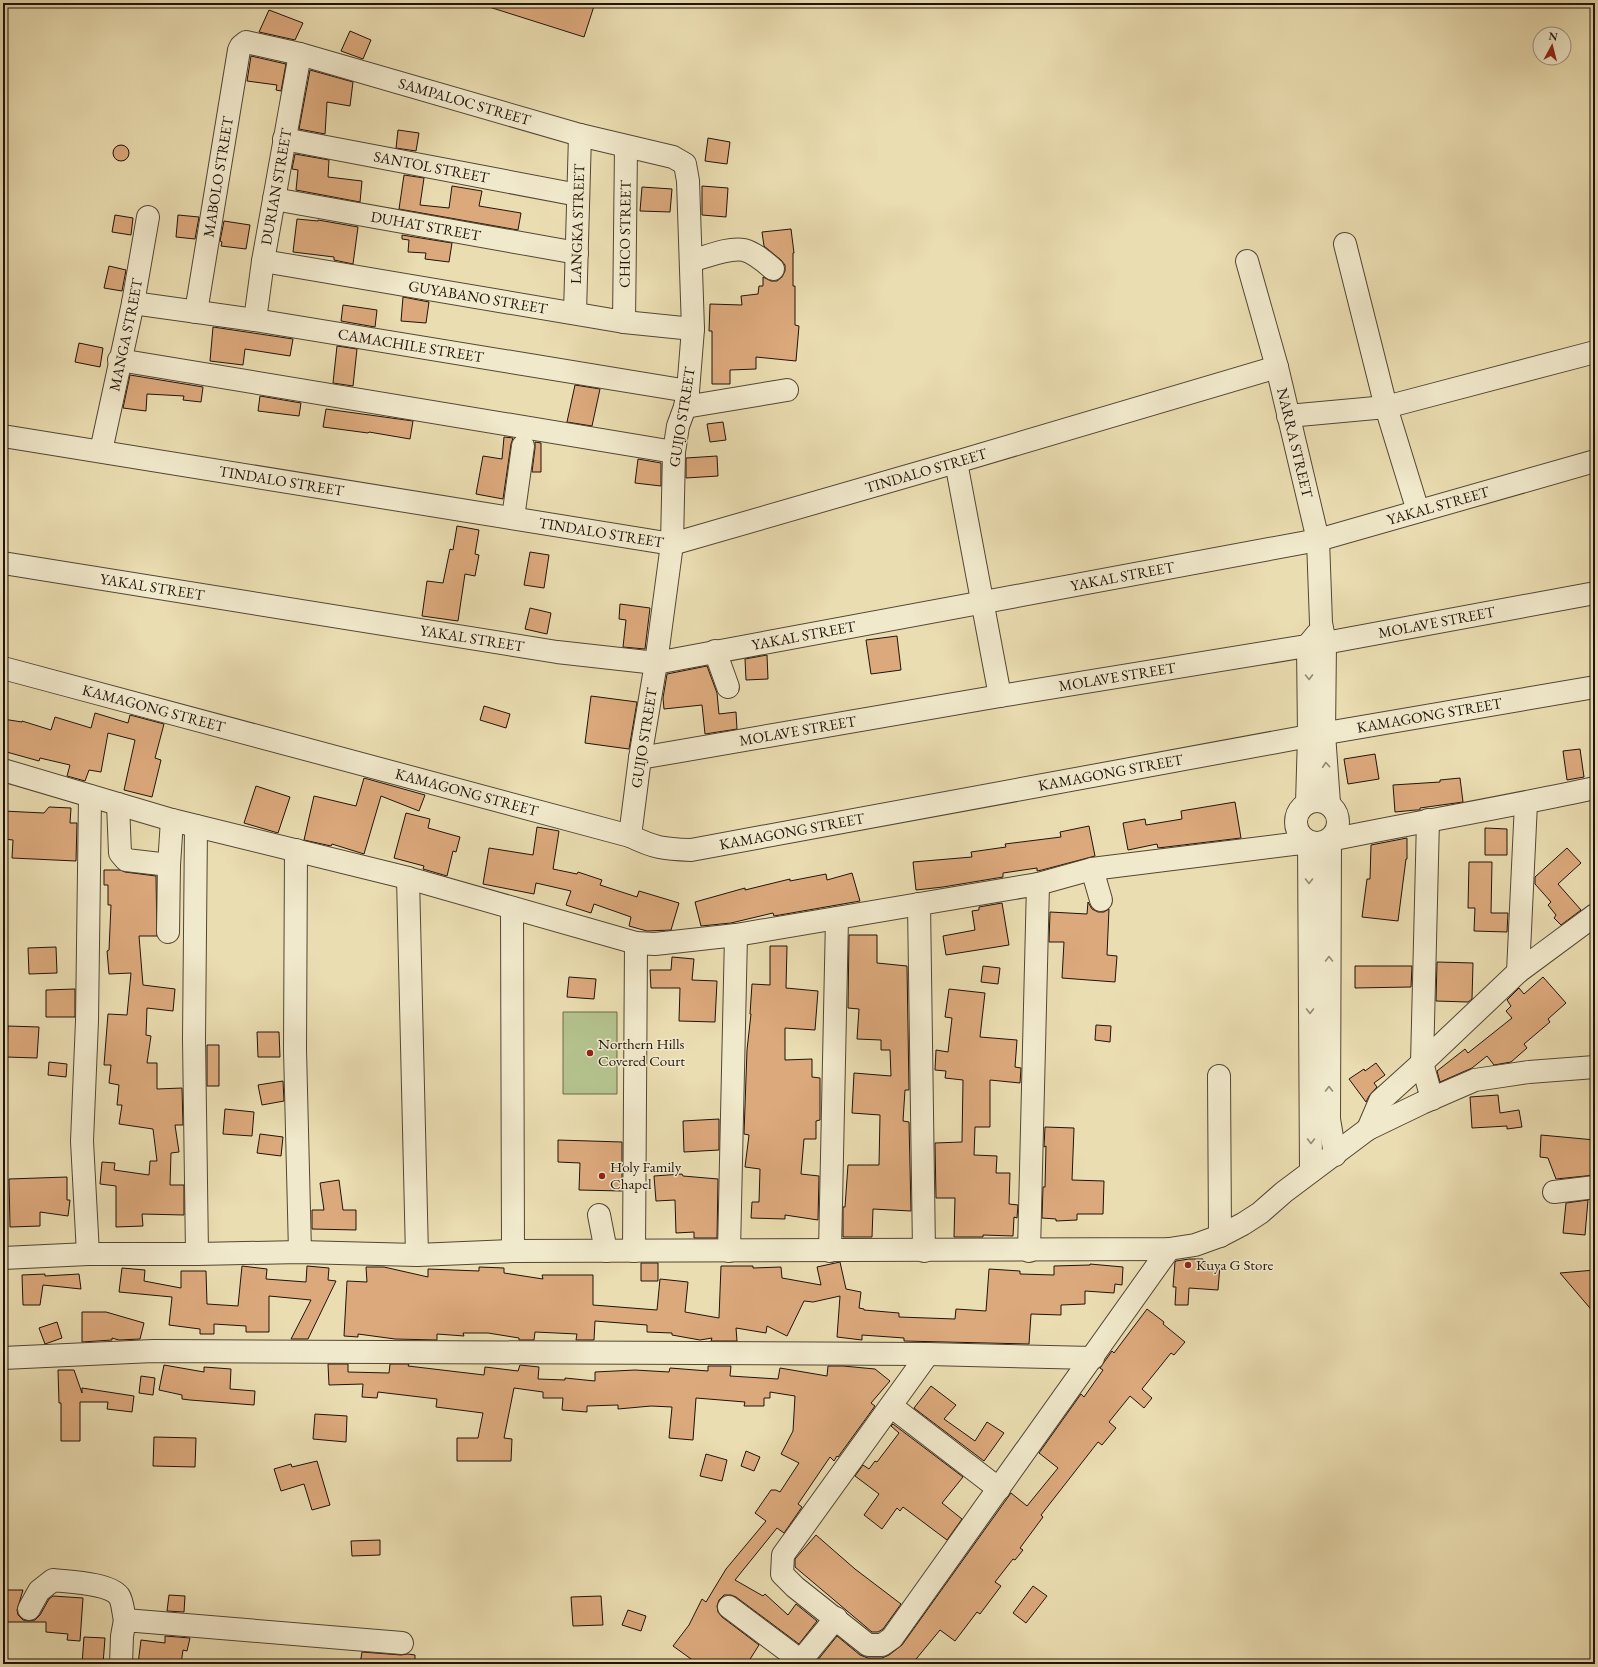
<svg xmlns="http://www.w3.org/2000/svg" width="1598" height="1667" font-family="'EB Garamond',serif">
<rect width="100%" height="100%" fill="#eaddb1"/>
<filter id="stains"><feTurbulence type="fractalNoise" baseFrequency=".005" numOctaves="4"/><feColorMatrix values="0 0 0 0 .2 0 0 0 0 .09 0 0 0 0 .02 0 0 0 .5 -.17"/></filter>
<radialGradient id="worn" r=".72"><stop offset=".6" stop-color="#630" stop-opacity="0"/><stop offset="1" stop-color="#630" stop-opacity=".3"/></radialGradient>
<path fill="#b4c28e" stroke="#6a6a4c" d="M563,1012H617V1094H563Z"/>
<path fill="#dca97c" stroke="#20130b" d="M487,3H595L584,37L486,6Z
M269,10L303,23L295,40L259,32Z
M350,31L371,40L363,59L341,51Z
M251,56L286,64L281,91L276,90L277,85L247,81Z
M310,70L353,82L350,106L327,102L325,134L299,129Z
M398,130L419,133L416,151L396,148Z
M708,138L730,142L727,164L705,161Z
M113 153a8 8 0 1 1 16 0a8 8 0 1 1-16 0Z
M295,154L329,160L328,177L362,181L360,202L296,190L298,170L292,169Z
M404,175L424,178L420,205L449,208L452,186L482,191L479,206L521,213L518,230L399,209Z
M702,186L728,188L726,217L702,215Z
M642,187L672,189L670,212L640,211Z
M115,215L133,218L131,235L112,232Z
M178,215L199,217L195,239L176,237Z
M297,219L318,221V220L358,227L353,264L334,260V257L293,252Z
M224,221L250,225L246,249L221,246L222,242L220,241Z
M791,229L794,253H793V286H795V325L799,326L796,361L756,357V369L730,370V384H712V331H709L710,304L742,305L741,296L758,294L759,286H763V277L771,281H777L782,277L785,271V265L781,260L764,246L762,232Z
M402,235L452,243L449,262L425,259L426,253L408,252L409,240L402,239Z
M109,266L126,270L122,291L104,288Z
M403,297L429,302L426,323L401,321Z
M343,305L377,310L375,327L341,321Z
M213,327L293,339L290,356L245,349L243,365L210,361Z
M79,343L103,348L100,367L75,362Z
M337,346L357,349L353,386L333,383Z
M130,375L203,387L201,402L183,400L184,396L147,394L146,411L123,408Z
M575,385L600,389L592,426L567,422Z
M260,396L301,403L299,416L258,411Z
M326,409L413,421L410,439L369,432L368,433L323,427Z
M723,422L726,440L710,442L707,424Z
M504,437L513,438L511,444L503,499L476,494L483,456L502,459Z
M535,442L541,443V472H532L535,448Z
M717,456L718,476L686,478V458Z
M638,459L661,463V486L635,483Z
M457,526L479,530L475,554L479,555L475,576L465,574L458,621L422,616L427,581L443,583L450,549L453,550Z
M530,552L549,555L544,588L524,585Z
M620,604L650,608L645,649L623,647L626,620L619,619Z
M530,608L551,613L547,634L525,629Z
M897,636L901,670L871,674L866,640Z
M767,655L768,679L746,680L745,659Z
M707,666L717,693L719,714L736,712L737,729L705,734L702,705L664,709L663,698L667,674Z
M591,696L637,702L629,749L585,743Z
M484,706L510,714L506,728L480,720Z
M95,713L128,723L130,715L164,724L155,758L161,760L152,797L124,790L135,740L108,733L101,772L89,770L85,781L67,776L70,765L40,758L39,761L3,751V719L22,722V721L51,730L55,717L91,728Z
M1580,749L1584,777L1567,780L1563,751Z
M1375,754L1379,779L1348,784L1344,759Z
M364,778L425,795L419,811L381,796L364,854L332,844L331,846L304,840L314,796L356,806Z
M1460,778L1463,802L1420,808V810H1416L1395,812L1393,785L1440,782V780Z
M256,786L290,797L278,833L244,823Z
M1235,802L1241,838L1158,848L1157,844L1128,850L1123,823L1145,819L1146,825L1182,819L1181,811Z
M49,807L71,808L70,823H77L76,861L12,858L13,840L3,839V811L44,813Z
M406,813L430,819L428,828L460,837L456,852L453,851L447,876L423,869L424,866L394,858Z
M1089,826L1095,856L1042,870L1037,871V868L1003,873V877L943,887L916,890L913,862L972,857L971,852L1006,847L1005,844L1061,837L1060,832Z
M537,827L559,831L553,869L577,874L578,872L602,880L600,885L637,897L639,891L679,903L671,930L647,931L629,926L631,917L594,904L591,913L566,905L571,891L536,883L534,894L483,884L489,848L533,855Z
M1485,828L1507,829V855H1485Z
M1407,838V859H1406L1398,921L1362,917L1367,879H1370L1371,845Z
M1567,848L1581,863L1558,884L1581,910L1561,925L1554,918L1556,915L1548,905L1551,902L1535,884V877Z
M1469,862H1492L1491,913H1508L1507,932L1474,931L1475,908H1468Z
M104,870H121L125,872L156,876L157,936H139L143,985L175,989L173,1011L147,1008L146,1035L151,1036L147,1063H157V1089L182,1088L183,1125H175L179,1152L171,1153L170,1185H184V1215L142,1214L143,1226L116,1227V1186L100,1184L102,1162L115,1163L114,1170L149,1175L150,1161H157L153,1129L119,1124L122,1105H117L119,1085L109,1083L111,1065H104L108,1014L127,1015L131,973L109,974L107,951L109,950L111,905H108V885H104Z
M852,873L860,901L774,916L773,913L731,923L701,926L695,902L745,888V890L790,879V881L826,874L827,880Z
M1088,902L1092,909L1098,912H1104L1109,909L1107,955L1117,956L1115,982L1062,978L1064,942H1049L1050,912L1087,914Z
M1002,903L1009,945L946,955L943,936L975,930L972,911L979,910V907Z
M849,935H877V963L907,966L909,1090H905L903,1121L909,1122L911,1211L873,1209L872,1237H843V1207H845L848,1165H879L880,1115L852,1113L854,1073L891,1076L890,1050H881V1040L857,1039L859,1009L848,1008Z
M770,946H787L786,988L818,991L815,1030L785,1028V1060L812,1059V1077L820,1078V1120L816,1121V1139H804L801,1174L819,1176L818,1220L785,1215V1219L751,1218L752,1202H759L760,1169L745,1167L749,1135L744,1134L747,1050L751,1014H750L752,984L770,985Z
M56,947L57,973L29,974L28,948Z
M672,957L694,959L692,980L717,981L715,1022L679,1021L680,988H651L650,970H671Z
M1437,962L1473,963L1472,999L1468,1002L1436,1001Z
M983,966L1000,968L998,984L981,982Z
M1355,966H1412L1411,987L1355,988Z
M569,977L596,979L594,999L567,997Z
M1543,977L1566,1003L1548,1019L1550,1022L1524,1044L1527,1048L1511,1062L1494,1065L1487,1056L1472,1068L1440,1082L1437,1071L1465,1049L1468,1053L1512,1018L1506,1011L1511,1006L1507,1000L1519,988L1524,994Z
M75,989V1017H46V990Z
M949,989L985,993L980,1037L1017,1040L1015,1067L1021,1068L1020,1083L990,1080V1127H975L974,1155L997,1156L996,1173H1010L1009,1204L1018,1205L1017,1218L1014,1217L1013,1236L983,1235V1237H954L955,1198H936L935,1143L962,1142L963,1080L945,1078L946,1071L935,1070L936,1050L948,1052L952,1018L945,1017Z
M1096,1025L1111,1026L1110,1042L1095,1040Z
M8,1026L39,1027L37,1058L6,1057Z
M257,1032H279L280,1057H258Z
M207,1045H219V1086H207Z
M49,1062L67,1064L66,1077L48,1075Z
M1376,1063L1385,1075L1374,1083L1377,1087L1369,1096L1366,1102L1349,1079L1364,1069L1365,1071Z
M283,1081L284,1101L262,1105L258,1085Z
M1498,1095L1500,1113L1519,1110L1522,1127L1507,1129V1126L1472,1128L1470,1097Z
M225,1109L254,1112L252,1136L223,1134Z
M719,1119V1150L684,1152L683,1121Z
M1045,1127L1074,1128L1072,1180L1104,1181L1103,1214H1077V1220L1056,1221V1219L1042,1218L1043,1187H1045L1046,1146L1044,1147Z
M260,1134L283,1137L281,1156L257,1153Z
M1541,1135L1595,1140V1175L1556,1179L1548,1158L1540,1157Z
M558,1140L622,1142V1191L579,1190L580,1163L558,1162Z
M682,1174L683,1176L718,1179L717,1238H694V1232L676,1233L675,1200L656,1201L654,1176Z
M67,1177V1200H70L68,1216L40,1212V1226L10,1227L9,1179Z
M339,1180L343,1210H356V1230L312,1229V1210H324L320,1183Z
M1588,1200L1585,1235L1563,1233L1566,1203Z
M1189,1259H1203V1263L1220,1265L1218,1290L1189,1288L1188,1305H1175L1176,1287H1173L1175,1262L1176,1261Z
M840,1262L846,1289L861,1292L859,1308L864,1309V1310L899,1313V1317L955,1319L956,1309L986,1311L989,1269L1020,1271V1274L1054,1275V1266L1090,1265V1264L1123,1267L1122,1285L1115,1284L1114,1293L1085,1291V1304L1061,1305V1315L1031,1314L1029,1344L904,1341V1338L862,1335V1340L837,1337L840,1296L813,1302L804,1301L787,1336L767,1326L766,1333L736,1328L737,1341H711L712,1338L700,1340L672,1335V1333L647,1332V1325L595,1321L594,1340H576L577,1334L535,1332L534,1340H519V1338L488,1333H463L464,1336L437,1334V1340L395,1339L358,1334V1337L344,1336L347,1281L367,1282L366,1267H384L428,1277V1269L479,1271V1267L504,1268V1273L543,1279L542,1275H593V1305L657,1310L660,1279L688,1282L685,1312L719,1318L721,1266H753V1268L781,1267L782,1278L821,1285L817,1267Z
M641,1263H658V1281H641Z
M242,1266L267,1269L266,1279L306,1282L307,1266L329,1268L328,1280L336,1281L308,1339H291L311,1300L269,1296V1332H246V1326L214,1324V1334H200V1329L169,1325L172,1297L119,1292L122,1268L145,1270L144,1281L181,1288V1271H206L207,1304L238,1306Z
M1595,1270V1314L1560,1273Z
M45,1274V1276L79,1274L81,1289L43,1285L40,1305H23L22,1275Z
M1147,1309L1164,1322L1163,1324L1185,1342L1174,1355L1171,1353L1142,1389L1152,1398L1144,1408L1130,1396L1109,1422L1116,1428L1102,1445L1098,1442L1041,1515L1043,1517L1020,1548L1023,1550L1015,1560L1013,1559L995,1582L1001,1586L980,1614L977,1612L955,1641L940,1630L912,1664H817V1661L837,1636L860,1655L868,1658H882L889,1655L902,1645L1011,1493L1027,1506L1058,1468L1039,1453L1081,1394L1084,1397L1103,1370L1100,1368L1112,1351L1114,1353Z
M82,1312H106L144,1323L140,1339L119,1340L112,1338V1340L82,1342Z
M57,1322L62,1338L45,1344L39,1328Z
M328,1364H348V1372L389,1373L390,1364H409L408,1366L484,1375L485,1367L518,1371L520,1365L539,1367L538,1379L565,1380V1378L595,1381V1372L635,1370L669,1372L670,1368L708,1371V1366H731L730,1376L778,1379L780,1368L827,1376L828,1366H843L875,1369L890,1381L871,1403L875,1406L838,1457L837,1456L834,1461L830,1457L798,1504L802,1507L784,1533L777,1528L735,1580L763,1596L765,1594L788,1615L796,1604L817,1621L799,1644L736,1597L731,1595H724L719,1600L717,1606L718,1612L722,1617L759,1645L747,1664H698L673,1646L689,1625L702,1599L706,1602L726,1569L766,1521L755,1513L771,1490H776L780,1492L799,1463L781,1454L793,1431L795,1396L770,1392V1398H764V1406H744L745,1402L696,1398L693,1440L669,1438L672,1407L651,1406L618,1409V1405L587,1406V1412L562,1410L563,1398H543V1392L514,1388L504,1438L512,1439L511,1461H457V1438H478L483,1413L436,1407L437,1399L378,1392L377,1398L362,1397L363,1384L329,1385Z
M164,1365L204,1372V1367L231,1369L230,1389L255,1391L254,1405L190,1400L182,1399V1395L159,1390Z
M58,1370H74L82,1393V1388L134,1396L132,1412L107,1409L108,1402H80V1441H61V1403H59Z
M141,1376L155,1378L153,1395L139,1393Z
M931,1386L956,1405L944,1419L975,1441L987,1422L1004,1433L984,1461L914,1408Z
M315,1414L347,1416L346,1442L313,1439Z
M893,1424L963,1477L942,1503L962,1519L947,1540L903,1507L900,1511L897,1508L882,1529L864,1515L879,1494L855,1476L863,1465L869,1469L875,1461L877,1462L899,1433L891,1426Z
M154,1437L196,1438L195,1467L153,1466Z
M746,1451L760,1457L754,1471L741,1466Z
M706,1454L727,1460L722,1481L700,1476Z
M317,1461L330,1505L312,1510L304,1484L281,1491L274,1469L291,1464L292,1467Z
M816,1535L855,1569L901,1604L883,1629L878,1632H872L795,1567V1559Z
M380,1540V1555L352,1556L351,1541Z
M1033,1586L1047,1596L1026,1623L1013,1613Z
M3,1590H23L17,1610L18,1615L23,1620L29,1621L35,1620L40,1615L49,1599L53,1596L83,1598L80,1641L67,1640L68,1634L46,1632V1622H3Z
M169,1595L185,1596L184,1612L167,1611Z
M601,1596L603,1625L573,1626L571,1597Z
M628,1610L646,1616L641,1631L622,1625Z
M165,1636L190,1638L187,1651L183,1650L181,1664H138L141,1640L165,1643Z
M84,1637L105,1638L103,1664H82Z
M362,1652L401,1655L408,1654L415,1655V1664H360Z"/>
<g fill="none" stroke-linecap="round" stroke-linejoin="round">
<defs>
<g id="minor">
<path id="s1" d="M284,139L578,195"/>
<path id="s2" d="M274,199L577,253"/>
<path d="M1345,244L1386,407L1418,511"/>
<path id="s3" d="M263,261L624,322L693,329"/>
<path d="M691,261C706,257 728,247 744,250C755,253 765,262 773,269"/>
<path id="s4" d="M1247,261L1277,367L1318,540L1321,623L1325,643L1324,734L1329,803"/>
<path id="s5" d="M133,303L255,320L688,391"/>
<path id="s6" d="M196,312L239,50L241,46L246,42L300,54L580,135L673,157L685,164L688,181L693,329L688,391L685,407L678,426L674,452L672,544L656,663L640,758L630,836"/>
<path id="s7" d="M575,313L580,135"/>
<path id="s8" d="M255,320L263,261L300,54"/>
<path id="s9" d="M624,322L626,147"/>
<path d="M119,360L674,452"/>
<path d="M685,407L787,390"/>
<path d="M1288,416L1386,407L1595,352"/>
<path id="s10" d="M3,436L672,544L956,462L1277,367"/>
<path id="s11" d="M101,451L133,303L148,217"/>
<path d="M956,462L1000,696"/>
<path d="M513,518L523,446"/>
<path id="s12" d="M3,563L557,652L656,663L1318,540L1595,461"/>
<path d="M715,651L728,687"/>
<path id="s13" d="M3,668L630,836C655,848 663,849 691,850L1309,736L1595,687"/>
<path id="s14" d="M640,758L1000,696L1325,643L1595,593"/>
<path d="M3,770L172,820L408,878L636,943L655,944L736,935L1038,884L1092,869L1309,842L1311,1171"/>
<circle cx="1317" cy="822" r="21"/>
<path d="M1307,803L1309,736L1308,645L1317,634"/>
<path d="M118,804L120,853L126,860L169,865L172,820"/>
<path d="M1428,820L1422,1063L1432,1099"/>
<path d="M196,826L194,1039L197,1254"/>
<path d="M296,850L295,1050L300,1252"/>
<path d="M1092,869L1101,900"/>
<path d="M408,878L417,1255"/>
<path d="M919,904L924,1251"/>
<path d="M512,908L513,1251"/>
<path d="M168,932L169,865"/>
<path d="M1518,972L1526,803"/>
<path d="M1219,1076L1220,1236"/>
<path d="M1368,1129L1380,1101L1422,1063L1518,972L1595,915"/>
<path d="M1335,1155L1329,1119L1330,840C1418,822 1507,807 1595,788"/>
<path d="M1554,1192L1595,1187"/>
<path d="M599,1215L606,1251"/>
<path d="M634,1251L636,943"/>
<path d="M729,1251L736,935"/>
<path d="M830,1251L837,918"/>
<path d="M1029,1251L1038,884"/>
<path d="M88,1254L82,1141L87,1021L90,796"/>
<path d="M3,1258L88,1254H197L300,1252L417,1255L513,1251L1169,1249L1195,1245L1220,1236L1243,1224L1260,1213L1284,1192L1368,1129L1422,1103L1475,1080L1529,1072L1595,1067"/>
<path d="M928,1354L783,1555L782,1574L795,1587L868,1645H882L892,1638L1169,1249"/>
<path d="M3,1358L153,1351L928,1354L1093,1358"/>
<path d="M891,1406L999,1489"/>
<path d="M729,1607L805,1664"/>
<path d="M29,1609L39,1591L53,1580C69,1582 109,1583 119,1596C123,1602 123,1613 125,1620"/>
<path d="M121,1664L122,1636L125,1620L402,1643"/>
<path d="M798,1664L836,1618"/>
</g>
</defs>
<use href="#minor" stroke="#524634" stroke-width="24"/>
<use href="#minor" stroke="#f1e9cc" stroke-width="22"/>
</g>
<defs><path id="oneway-chevron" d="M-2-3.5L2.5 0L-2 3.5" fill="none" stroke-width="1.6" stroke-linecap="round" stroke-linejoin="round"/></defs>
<g stroke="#938975">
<use href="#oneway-chevron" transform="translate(1309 677) rotate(89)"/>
<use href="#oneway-chevron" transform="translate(1326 765) rotate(-94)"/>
<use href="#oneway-chevron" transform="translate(1309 881) rotate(90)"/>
<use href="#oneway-chevron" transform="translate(1329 959) rotate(-90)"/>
<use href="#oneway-chevron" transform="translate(1310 1011) rotate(90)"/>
<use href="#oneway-chevron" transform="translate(1329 1089) rotate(-90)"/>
<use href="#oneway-chevron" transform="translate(1311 1141) rotate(90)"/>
</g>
<g fill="#8f2418" stroke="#f1e9cc" stroke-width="1.5">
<circle cx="590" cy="1053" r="4"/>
<circle cx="602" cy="1176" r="4"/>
<circle cx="1188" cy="1265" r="4"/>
</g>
<g text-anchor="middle" stroke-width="3" stroke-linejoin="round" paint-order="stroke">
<g font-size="15" fill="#20130b" stroke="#f1e9cc">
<text dy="5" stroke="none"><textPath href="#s6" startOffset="503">SAMPALOC STREET</textPath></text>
<text dy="5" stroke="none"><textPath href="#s1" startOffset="150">SANTOL STREET</textPath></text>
<text dy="5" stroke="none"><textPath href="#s6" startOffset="137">MABOLO STREET</textPath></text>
<text dy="5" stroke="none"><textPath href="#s8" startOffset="135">DURIAN STREET</textPath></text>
<text dy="5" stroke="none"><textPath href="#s7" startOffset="89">LANGKA STREET</textPath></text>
<text dy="5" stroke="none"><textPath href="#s2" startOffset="154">DUHAT STREET</textPath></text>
<text dy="5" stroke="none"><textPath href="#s9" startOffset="88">CHICO STREET</textPath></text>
<text dy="5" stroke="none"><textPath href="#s3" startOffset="218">GUYABANO STREET</textPath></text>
<text dy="5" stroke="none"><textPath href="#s11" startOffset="119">MANGA STREET</textPath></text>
<text dy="5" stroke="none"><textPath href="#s5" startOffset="281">CAMACHILE STREET</textPath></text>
<text transform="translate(682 417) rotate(-81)" y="5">GUIJO STREET</text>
<text dy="5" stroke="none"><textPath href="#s4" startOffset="188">NARRA STREET</textPath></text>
<text dy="5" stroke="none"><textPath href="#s10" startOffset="942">TINDALO STREET</textPath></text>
<text dy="5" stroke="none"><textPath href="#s10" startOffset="282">TINDALO STREET</textPath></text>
<text dy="5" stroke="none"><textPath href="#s12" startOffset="1459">YAKAL STREET</textPath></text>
<text dy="5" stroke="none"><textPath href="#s10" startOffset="606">TINDALO STREET</textPath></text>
<text dy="5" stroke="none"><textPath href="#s12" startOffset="1135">YAKAL STREET</textPath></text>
<text dy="5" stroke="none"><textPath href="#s12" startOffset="151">YAKAL STREET</textPath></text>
<text dy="5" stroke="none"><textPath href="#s14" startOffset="808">MOLAVE STREET</textPath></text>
<text dy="5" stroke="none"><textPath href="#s12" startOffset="811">YAKAL STREET</textPath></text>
<text dy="5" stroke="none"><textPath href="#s12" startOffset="475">YAKAL STREET</textPath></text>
<text dy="5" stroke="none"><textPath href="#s14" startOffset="484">MOLAVE STREET</textPath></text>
<text dy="5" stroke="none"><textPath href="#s13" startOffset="156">KAMAGONG STREET</textPath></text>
<text dy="5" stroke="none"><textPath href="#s13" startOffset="1463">KAMAGONG STREET</textPath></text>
<text dy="5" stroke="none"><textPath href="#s14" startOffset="160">MOLAVE STREET</textPath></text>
<text transform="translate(644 738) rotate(-81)" y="5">GUIJO STREET</text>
<text dy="5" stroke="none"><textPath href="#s13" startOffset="1139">KAMAGONG STREET</textPath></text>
<text dy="5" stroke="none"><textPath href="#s13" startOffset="480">KAMAGONG STREET</textPath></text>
<text dy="5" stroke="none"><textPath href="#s13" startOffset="815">KAMAGONG STREET</textPath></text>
</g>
<g font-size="15" fill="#20130b" stroke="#f1e9cc" text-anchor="start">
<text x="598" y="1049">Northern Hills<tspan x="598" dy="17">Covered Court</tspan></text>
<text x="610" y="1172">Holy Family<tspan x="610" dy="17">Chapel</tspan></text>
<text x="1196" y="1270">Kuya G Store</text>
</g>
</g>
<rect width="1598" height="1667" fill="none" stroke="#eaddb1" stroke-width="16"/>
<rect x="4" y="4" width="1590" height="1659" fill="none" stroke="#20130b" stroke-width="2"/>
<rect x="8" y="8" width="1582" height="1651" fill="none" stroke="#20130b"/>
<g transform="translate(1552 46) rotate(7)"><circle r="19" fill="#f1e9cc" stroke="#9d937f"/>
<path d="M0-3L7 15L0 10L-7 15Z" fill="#8f2418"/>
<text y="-6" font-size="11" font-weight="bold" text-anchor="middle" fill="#20130b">N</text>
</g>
<rect width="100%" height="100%" filter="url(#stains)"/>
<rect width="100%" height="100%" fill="url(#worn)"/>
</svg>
